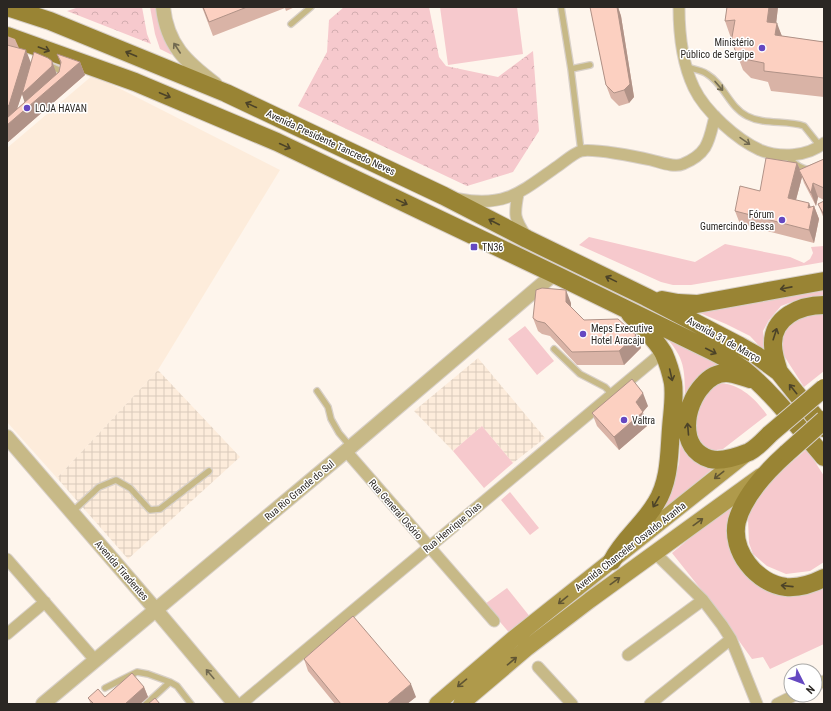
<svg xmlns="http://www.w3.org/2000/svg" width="831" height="711" font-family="'Roboto Condensed',sans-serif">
<defs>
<pattern id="industrial-grid" width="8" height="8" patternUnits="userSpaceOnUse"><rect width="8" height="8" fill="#fdecdb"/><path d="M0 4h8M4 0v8" fill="none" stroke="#d9cabc"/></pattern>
<pattern id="forest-crowns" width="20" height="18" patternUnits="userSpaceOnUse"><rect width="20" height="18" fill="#f6c9cd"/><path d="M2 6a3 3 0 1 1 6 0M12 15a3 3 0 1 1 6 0" fill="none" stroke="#d3adb0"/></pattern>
</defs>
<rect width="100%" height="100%" fill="#fef5ec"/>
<path fill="#fdecdb" d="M93,75L280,170L158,370L57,478L7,422V148Z"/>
<path fill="url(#industrial-grid)" d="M478,358L545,438L513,463L482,426L453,451L414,411Z
M158,370L240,457L128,559L57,478Z"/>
<path fill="#f6c9cd" d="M150,7H157L162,32L172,55L160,49L155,34Z
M440,7H517L523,54L448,65Z
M589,237L695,262L725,244L790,257L804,263L810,259L813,253L811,247L824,246V262L691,285H673L661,282L579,245Z
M824,286V295L797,300L781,306L769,320L763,331L766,353L750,336L726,324L688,308Z
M824,310V371L804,387L779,348L781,334L793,321Z
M525,326L554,361L537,375L508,339Z
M659,330L726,362L713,366L705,372L685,399C685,364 684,356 659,330Z
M719,383C740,384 755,398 767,415L723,449L710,451L701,447L688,415L695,399Z
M682,423L717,465L660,513L670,491L679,464Z
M482,426L513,463L484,488L453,451Z
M807,449L824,476V562L810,571L786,574L767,566L753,554L749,543L748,520L750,506L766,484Z
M510,492L539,528L530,535L501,500Z
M738,498L751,576L824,581V644L770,669L763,657L752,659L711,602L672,553Z
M507,588L531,618L511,635L485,604Z"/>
<path fill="url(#forest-crowns)" d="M79,7H142L147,34L151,44L67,11Z
M344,7H429L439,57L446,66L498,77L533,51L539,131L513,172L467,186L298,106L327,52L329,20Z"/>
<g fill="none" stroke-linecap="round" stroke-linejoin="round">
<defs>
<path id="service" d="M561,7L571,69L581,151
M291,24L311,7
M48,65L59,70L62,76
M686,67C693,69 701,70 707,74C724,84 729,107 747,116C764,125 786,120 804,126L820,146
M571,69L590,65
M787,156C798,168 808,173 824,168
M554,349L580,374L605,387L612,394
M317,391L328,407L331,419L339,433L350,446
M72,512L99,487L116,480L130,488L150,510L160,509L209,471
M105,688L137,672L148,674L170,682
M146,704L170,682L177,686L191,704"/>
<path id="minor" d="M679,7C679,34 682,63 694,88C705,111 736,139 760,150C780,158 807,157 824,143
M518,194C514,215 514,218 526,236
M459,199C506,208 522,191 558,166C565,161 574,153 581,151C592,148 638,157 651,160C660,162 674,168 683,164C709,153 709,140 715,116
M346,451L494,621
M655,553L703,600L722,625L731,639L757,704
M7,559L95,660
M7,634L45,602
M628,655L703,600
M538,667L572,704
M815,686L824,681
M241,704L663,352
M650,704L731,639
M777,704L795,695"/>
<path id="tertiary" d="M163,7C167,45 186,62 215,84
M7,437L156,610L235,704
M43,704L346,451L554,274"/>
<path id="secondary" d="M437,704L513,639L747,453
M461,704L527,648L590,600L761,476"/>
<path id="primary" d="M7,7L50,21L226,93L444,196L527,239L646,297L740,346L756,355L779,372L824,428
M7,36L135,82L277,142L554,274L712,351C722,356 733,362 743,369C774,394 798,427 824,457
M662,300L678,303L697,304L824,281
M779,372C776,363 773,354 773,345C772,317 800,305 824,305
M750,379C742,377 734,373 726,373C717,373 709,378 703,385C684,405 677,449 710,459C721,462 739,456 749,452C757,448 764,440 770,434
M787,453C768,470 744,496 737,521C730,551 757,584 786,587C799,588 812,584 824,578
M612,561C623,539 644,524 656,503C670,481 669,453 671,429C672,414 675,398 673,383C671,373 668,363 664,354C659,344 639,323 630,314"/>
</defs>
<use href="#service" stroke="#d8d0c8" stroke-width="8"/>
<use href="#minor" stroke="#d8d0c8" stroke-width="13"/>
<use href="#tertiary" stroke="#d8d0c8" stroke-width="16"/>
<use href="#secondary" stroke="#d8d0c8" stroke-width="18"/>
<use href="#primary" stroke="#d8d0c8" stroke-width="20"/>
<use href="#service" stroke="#c7b987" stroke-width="5.5"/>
<use href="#minor" stroke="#c7b987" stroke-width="11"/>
<use href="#tertiary" stroke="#c7b987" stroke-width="14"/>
<use href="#secondary" stroke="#af9a4b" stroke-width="16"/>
<use href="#primary" stroke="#998434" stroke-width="18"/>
<defs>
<path id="primary-bridge" d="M770,434L824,388
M787,453L824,420"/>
</defs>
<use href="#primary-bridge" stroke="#d8d0c8" stroke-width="20" stroke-linecap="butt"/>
<use href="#primary-bridge" stroke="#998434" stroke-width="18"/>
</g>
<path fill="#d9b3a6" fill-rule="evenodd" d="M202,7H295L286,11L285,8L213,36Z
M590,7H618L621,16L634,97L629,103L619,106L611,98L606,85Z
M727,7H778L776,23L782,36L824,42V97L771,91L768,82L751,78L743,70L733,44V41H732L725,21Z
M7,36L15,39L19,48L31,63L57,74L59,72L61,64L57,54L80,62L85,75L7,143ZM22,94L25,102L17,109Z
M824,159V200L818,197L816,206L804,183L802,177L796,200L811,207L814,206L819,219L814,243L740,224L735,211L797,163L800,169Z
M824,201V219L818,204Z
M571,303V307L584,320L636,335L641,348L624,365H577L550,336L542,334L538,331L533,318Z
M648,406L643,412L647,426L619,450L597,426L592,413Z
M304,659L416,697L407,704H335L308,671Z
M144,687L148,697L140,704H91L88,698L105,697Z"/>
<path fill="#b09287" d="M617,7H618L621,16L634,97L629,103L624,90Z
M769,7H778L774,42L767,22Z
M777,23L784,42L775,35Z
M26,50L31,63L52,61L57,75L26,107L22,94L14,118L7,125V107Z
M80,62L85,75L7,143V125Z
M797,163L802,174L799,170L802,177L793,211L788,198Z
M813,183L818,197L816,206L811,193Z
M809,203L813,212L814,206L819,219L814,243L809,230L808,208Z
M566,290L571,303V315L566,302Z
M636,335L641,348L624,365L619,351Z
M643,393L648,406L642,413L647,426L619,450L614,437L636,402Z
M411,684L416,697L407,704H387Z
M144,687L148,697L140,704H125Z"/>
<path fill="#fcd0c1" stroke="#b09287" d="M203,7H247L209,22Z
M590,7H617L630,84L624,90L614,93L606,85Z
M727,7H769L767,22L777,23L775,35L824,42V78L764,71V63L744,59L735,50L733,44L732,37L735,20L725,21Z
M7,45L26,50L9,105L7,107Z
M34,52L48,58L52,61V66L22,94Z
M57,54L80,62L7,125V118L59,72L61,62Z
M766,158L797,163L788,198L809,203L808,208L814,206L809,230L735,211L740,186L760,191Z
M824,159V188L813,183L811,193L799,170Z
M824,201V215L818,204Z
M542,288L566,290V302L584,320L618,319L636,335L619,351L572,352L545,323L537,321L533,318L536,290Z
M632,379L643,393L636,402L643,412L614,437L592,413Z
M353,616L411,684L387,704H341L304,659Z
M132,673L144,687L125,704H94L88,698L98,689L105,697Z
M155,698L160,704H148Z"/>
<defs><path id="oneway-shaft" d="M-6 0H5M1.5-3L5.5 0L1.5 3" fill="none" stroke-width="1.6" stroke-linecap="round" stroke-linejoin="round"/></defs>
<g stroke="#716950">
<use href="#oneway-shaft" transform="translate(177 48) rotate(-123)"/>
<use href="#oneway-shaft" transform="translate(719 86) rotate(49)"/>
<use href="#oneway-shaft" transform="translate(745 141) rotate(35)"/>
<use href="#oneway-shaft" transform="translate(210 674) rotate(-130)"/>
</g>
<g stroke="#4c4328">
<use href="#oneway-shaft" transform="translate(44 49) rotate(20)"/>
<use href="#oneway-shaft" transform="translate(131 54) rotate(-157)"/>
<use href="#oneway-shaft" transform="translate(165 95) rotate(23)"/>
<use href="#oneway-shaft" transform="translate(251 105) rotate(-155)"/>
<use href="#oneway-shaft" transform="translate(285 146) rotate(25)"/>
<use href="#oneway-shaft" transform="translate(402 202) rotate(25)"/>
<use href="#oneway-shaft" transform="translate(494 222) rotate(-153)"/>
<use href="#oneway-shaft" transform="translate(611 279) rotate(-154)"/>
<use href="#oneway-shaft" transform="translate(786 288) rotate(169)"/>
<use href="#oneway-shaft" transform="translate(775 334) rotate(-72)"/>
<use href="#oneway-shaft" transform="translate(711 351) rotate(27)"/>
<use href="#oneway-shaft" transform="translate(671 375) rotate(77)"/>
<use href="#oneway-shaft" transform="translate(793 389) rotate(-129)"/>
<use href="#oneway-shaft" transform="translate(688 429) rotate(-95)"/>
<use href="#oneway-shaft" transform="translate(656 502) rotate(120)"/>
<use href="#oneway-shaft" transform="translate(787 586) rotate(-174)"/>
</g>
<g stroke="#605533">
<use href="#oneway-shaft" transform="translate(719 475) rotate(142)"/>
<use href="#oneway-shaft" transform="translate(698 522) rotate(-36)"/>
<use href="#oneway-shaft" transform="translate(615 581) rotate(-36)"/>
<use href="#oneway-shaft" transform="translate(563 600) rotate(141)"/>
<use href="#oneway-shaft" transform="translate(512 661) rotate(-40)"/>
<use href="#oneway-shaft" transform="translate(462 683) rotate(140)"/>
</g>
<g fill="#6548c1" stroke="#fff" stroke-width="1.5">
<circle cx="762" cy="48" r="4"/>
<circle cx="27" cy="108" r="4"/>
<circle cx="782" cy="220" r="4"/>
<rect x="470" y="243" width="8" height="8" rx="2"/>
<circle cx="583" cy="334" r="4"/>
<circle cx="624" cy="420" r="4"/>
</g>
<g text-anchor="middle" stroke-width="3" stroke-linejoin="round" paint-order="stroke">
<g font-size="10" fill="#2b2723" stroke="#fff" text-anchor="start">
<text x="754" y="46" text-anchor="end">Ministério<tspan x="754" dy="12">Público de Sergipe</tspan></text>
<text x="35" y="112">LOJA HAVAN</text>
<text x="774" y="218" text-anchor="end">Fórum<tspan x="774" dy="12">Gumercindo Bessa</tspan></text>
<text x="482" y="251">TN36</text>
<text x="591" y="332">Meps Executive<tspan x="591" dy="12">Hotel Aracaju</tspan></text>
<text x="632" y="424">Valtra</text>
</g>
<g font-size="10" fill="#2b2723" stroke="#fff">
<text transform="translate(331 142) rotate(25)" y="4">Avenida Presidente Tancredo Neves</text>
<text transform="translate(724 339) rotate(29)" y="4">Avenida 31 de Março</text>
<text transform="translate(299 490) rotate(-40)" y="4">Rua Rio Grande do Sul</text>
<text transform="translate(396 509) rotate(49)" y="4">Rua General Osório</text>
<text transform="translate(452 527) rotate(-40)" y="4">Rua Henrique Dias</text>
<text transform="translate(630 546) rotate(-38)" y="4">Avenida Chanceler Osvaldo Aranha</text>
<text transform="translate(122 570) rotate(49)" y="4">Avenida Tiradentes</text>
</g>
</g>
<rect width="831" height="711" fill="none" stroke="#2b2723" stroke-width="16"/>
<g transform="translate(803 683) rotate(132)"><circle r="19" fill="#ffffff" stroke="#aaa9a7"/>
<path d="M0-3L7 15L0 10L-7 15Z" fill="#6548c1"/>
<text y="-6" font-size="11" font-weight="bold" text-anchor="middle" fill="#2b2723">N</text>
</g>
</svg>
